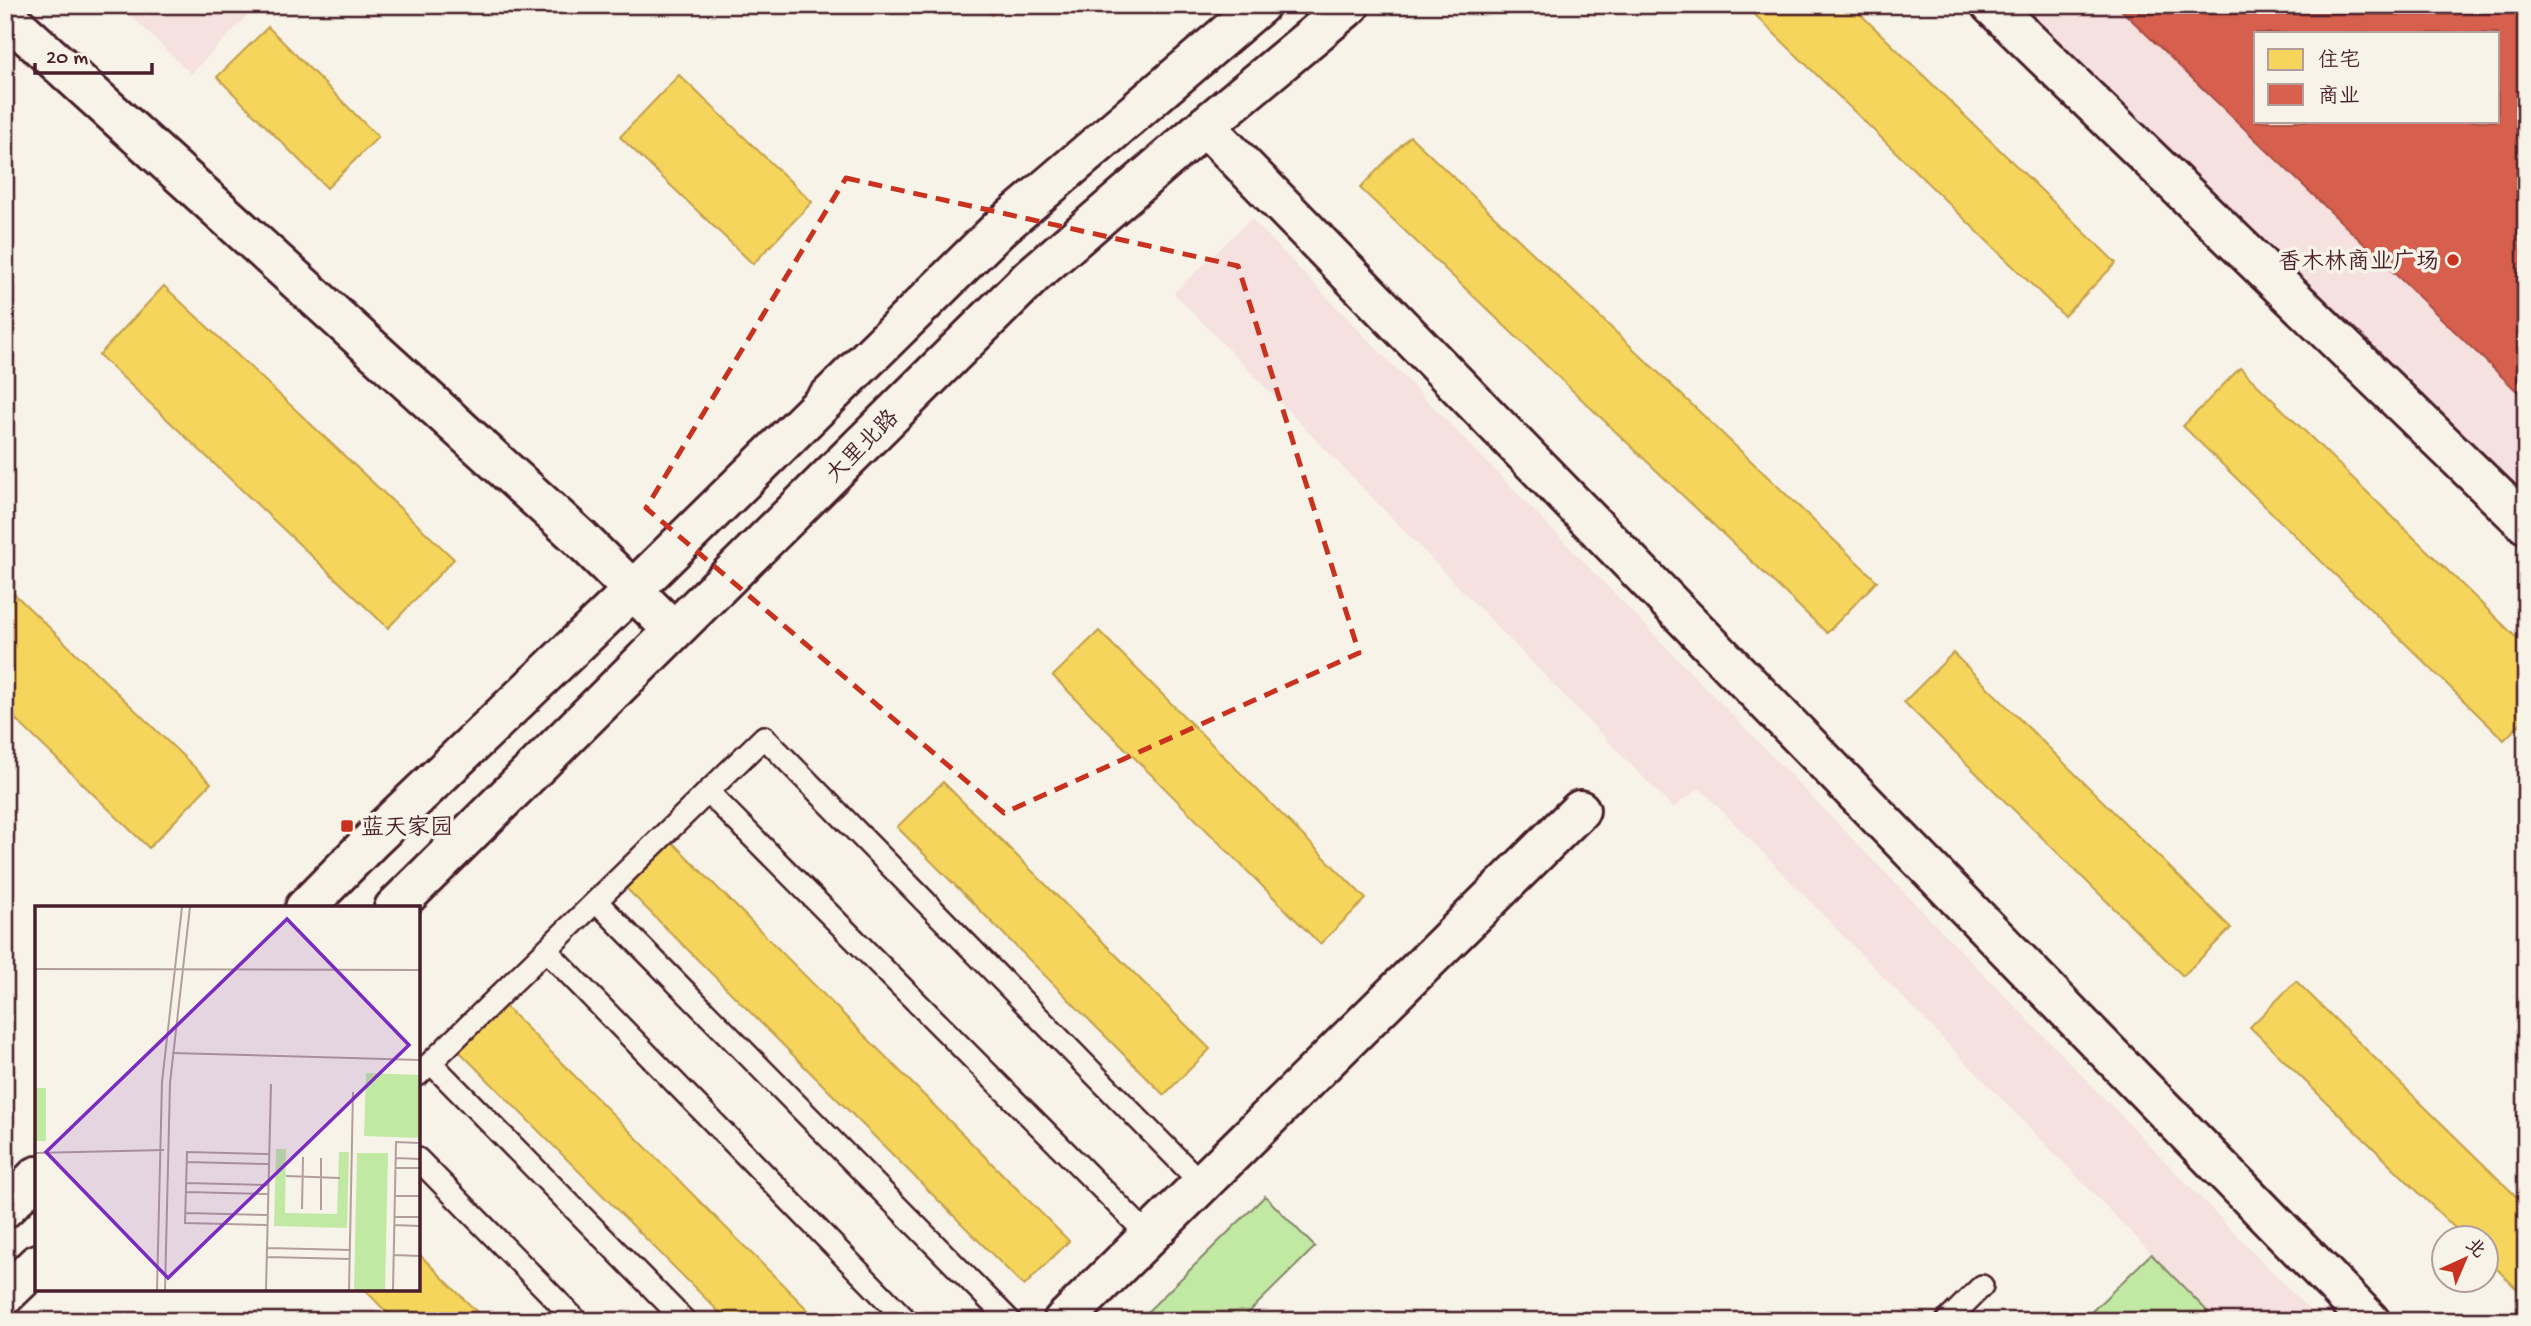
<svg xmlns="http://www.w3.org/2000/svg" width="2531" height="1326" font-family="'Gochi Hand','LXGW WenKai TC',sans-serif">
<rect width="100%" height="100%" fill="#f7f3e8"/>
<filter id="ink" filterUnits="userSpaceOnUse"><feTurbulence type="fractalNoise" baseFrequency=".0143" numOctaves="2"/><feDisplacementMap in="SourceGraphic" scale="14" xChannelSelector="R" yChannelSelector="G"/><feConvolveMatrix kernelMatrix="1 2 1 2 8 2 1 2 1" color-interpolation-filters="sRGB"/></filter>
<g filter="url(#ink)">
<path fill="#f5e1df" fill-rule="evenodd" d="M120,5H257L191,74Z
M1987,5H2526V523ZM2256,33H2498V121H2256Z
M1251,219L2320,1321H2217L1700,788L1673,808L1174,293Z"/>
<path fill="#c2e9a4" stroke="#868468" stroke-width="2" d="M1265,1196L1315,1247L1240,1321H1138Z
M2151,1254L2217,1321H2082Z"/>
<path fill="#f6d55c" stroke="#c29e4d" stroke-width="2" d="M982,5H1001L992,15Z
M1745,5H1851L2116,263L2064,316Z
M268,27L378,137L327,188L217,77Z
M679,75L812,202L753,264L620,137Z
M1410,136L1877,581L1827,633L1360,188Z
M164,286L454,559L388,628L99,355Z
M2240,368L2526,647V718L2504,740L2183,426Z
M5,585L211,783L149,848L5,709Z
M1099,631L1366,899L1320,944L1053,676Z
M1953,653L2231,928L2183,976L1904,702Z
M943,782L1210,1049L1164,1095L897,827Z
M664,834L1069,1241L1024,1286L618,880Z
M2296,981L2526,1206V1298L2486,1258V1238H2465L2250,1027Z
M499,1000L819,1321H728L454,1046Z
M418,1253L486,1321H395L364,1289H418Z"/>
<path fill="#d6604d" stroke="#ac4c43" stroke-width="2" fill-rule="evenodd" d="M2116,5H2526V400ZM2256,33H2498V121H2256Z"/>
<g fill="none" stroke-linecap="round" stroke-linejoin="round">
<defs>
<path id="service" d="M708,792L1149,1236
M596,901L1010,1321
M546,950L907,1321
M431,1063L685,1321
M418,1075L764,737L1202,1184
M418,1159L577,1321
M1947,1321L1982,1286"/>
<path id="minor" d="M1991,5L2526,524
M5,15L580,538L673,630
M1205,126L2370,1321
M1063,1321L1580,810"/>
<path id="secondary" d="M305,908L374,838L633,590L1000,228L1260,5
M394,908L1032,276L1205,126L1350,5
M5,1208L37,1176
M5,1295L37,1264"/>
</defs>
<use href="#service" stroke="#4a1f2b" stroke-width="26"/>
<use href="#minor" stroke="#4a1f2b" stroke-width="44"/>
<use href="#secondary" stroke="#4a1f2b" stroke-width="44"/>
<use href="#service" stroke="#f7f3e8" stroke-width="21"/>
<use href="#minor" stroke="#f7f3e8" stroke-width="38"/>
<use href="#secondary" stroke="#f7f3e8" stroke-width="38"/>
</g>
</g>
<path fill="none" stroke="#c8321e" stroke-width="5" stroke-dasharray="14 9" stroke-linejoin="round" d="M846,178L1238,266L1359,653L1004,813L646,508Z"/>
<g fill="#c8321e" stroke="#f7f3e8" stroke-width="2.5">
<circle cx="2453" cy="260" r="7"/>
<rect x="340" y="819" width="14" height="14" rx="3.5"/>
</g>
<g text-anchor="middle" stroke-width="7" stroke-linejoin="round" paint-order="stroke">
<g font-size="23" fill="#4a1f2b" stroke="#f7f3e8" text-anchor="end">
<text x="2439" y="268">香木林商业广场</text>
<text x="361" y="834" text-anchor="start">蓝天家园</text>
</g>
<g font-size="23" fill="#4a1f2b" stroke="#f7f3e8">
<text transform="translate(861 445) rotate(-45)" y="8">大里北路</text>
</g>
</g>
<g transform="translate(35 906)">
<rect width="385" height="385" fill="#f7f3e8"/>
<path d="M331,167L385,169V232L329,230ZM0,182H11V235H0ZM241,243H251L250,307L302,308L304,246H314L312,322L239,320ZM322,247H353L350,384H319Z" fill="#c2e9a4"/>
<path fill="none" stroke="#b29e9c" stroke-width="2" d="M0,63L385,64M137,147L385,154M0,247L129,244M361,252L385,253M151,256L234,258M360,262H385M251,270L305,272M151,277L233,279M151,286L233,288M360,290H385M267,303L268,251M286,304V252M150,307L233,309M360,311H385M232,319L150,317L152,246L234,248M359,319L385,320M232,342L315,344M359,349L385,350M232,351L315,353M122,384L127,176L147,1M130,384L135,177L155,1M231,384L236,178M314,384L318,186M358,384L361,236L385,237"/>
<path fill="#7b2cbf" fill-opacity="0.15" stroke="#7b2cbf" stroke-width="3.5" d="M252,13L374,139L133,372L11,246Z"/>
<rect width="385" height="385" fill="none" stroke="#4a1f2b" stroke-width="3.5"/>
</g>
<rect width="2531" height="1326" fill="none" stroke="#f7f3e8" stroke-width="28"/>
<rect x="14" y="14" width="2503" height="1298" fill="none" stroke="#4a1f2b" stroke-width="2.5" filter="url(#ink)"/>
<rect x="2254" y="32" width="245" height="91" fill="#f7f3e8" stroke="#b29e9c" stroke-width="2"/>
<rect x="2268" y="49" width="35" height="21" fill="#f6d55c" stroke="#b29e9c" stroke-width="2"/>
<text x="2318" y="66" font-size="21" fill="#4a1f2b">住宅</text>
<rect x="2268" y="84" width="35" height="21" fill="#d6604d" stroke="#b29e9c" stroke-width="2"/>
<text x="2318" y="102" font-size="21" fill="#4a1f2b">商业</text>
<g transform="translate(2465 1259) rotate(44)"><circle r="33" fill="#f7f3e8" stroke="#b29e9c" stroke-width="2"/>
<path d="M0-5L12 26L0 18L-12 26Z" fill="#c8321e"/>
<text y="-10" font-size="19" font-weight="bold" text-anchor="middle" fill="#4a1f2b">北</text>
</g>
<path d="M35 63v10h117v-10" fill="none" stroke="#4a1f2b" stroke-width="3.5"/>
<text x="46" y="63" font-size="21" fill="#4a1f2b" stroke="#f7f3e8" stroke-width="5" paint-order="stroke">20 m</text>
</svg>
